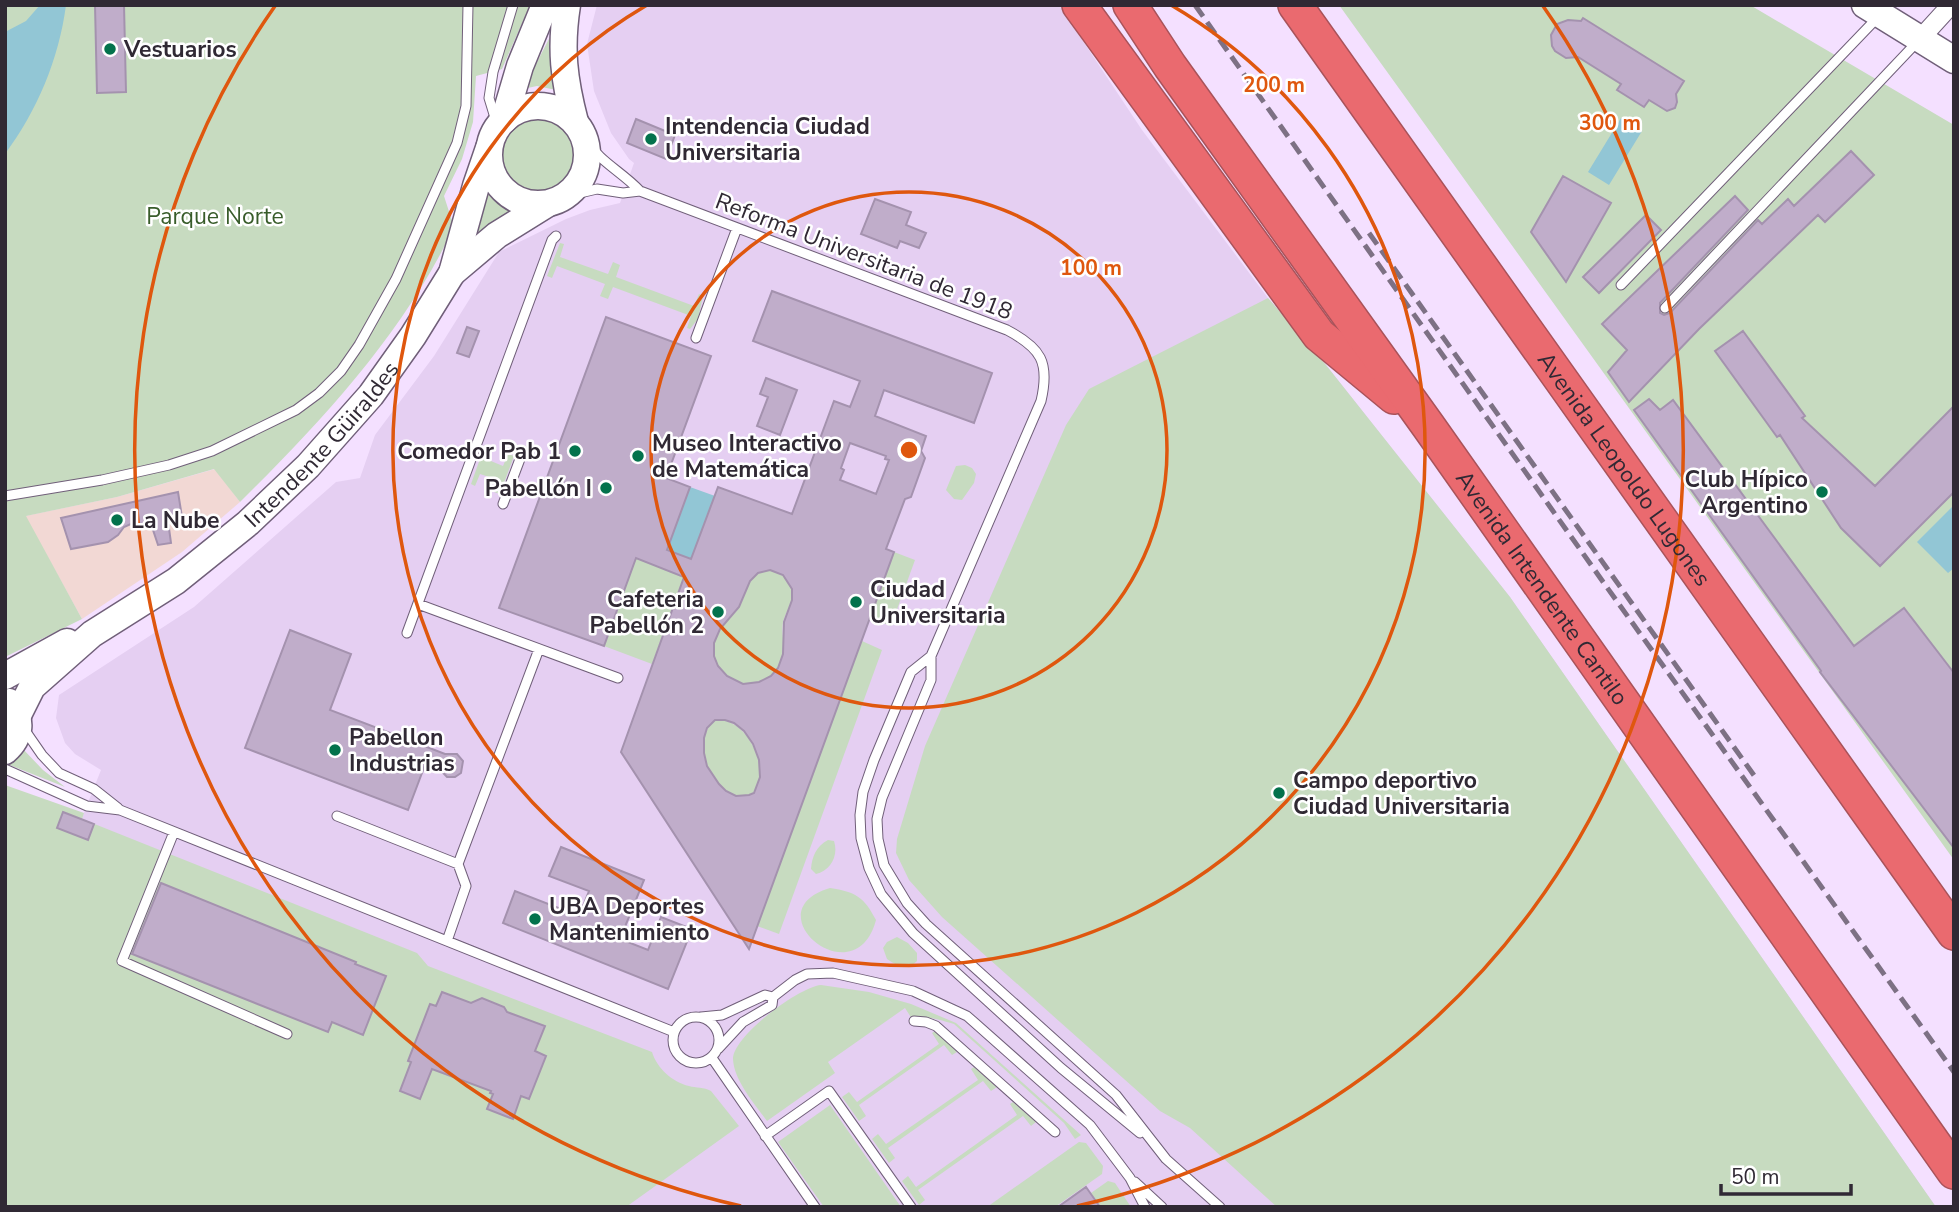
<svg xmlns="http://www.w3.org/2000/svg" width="1959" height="1212" font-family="'Nunito Sans',sans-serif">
<rect width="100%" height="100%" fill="#f4e0ff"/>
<path fill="#f2d8d4" d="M215,469L240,502L182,552L82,619L25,516L117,497Z"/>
<path fill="#e5cff2" d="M597,5H1059L1142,130L1268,298L1326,365L1510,597L1936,1207H330L5,1010L101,770L75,754L65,743L56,718L59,695L194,607L336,482L360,478L375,435L434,356L499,252L566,219L590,210L620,203L634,163L629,159L611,133L594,91L587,44Z"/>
<path fill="#c7dbc0" d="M5,5H530L502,69L476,76L473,122L462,159L444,196L454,227C404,333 322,421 240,502L214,469L117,497L26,516L82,619L5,657Z
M1339,5H1750L1954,125V860Z
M553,31L556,90L537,86L523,89Z
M502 156a37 37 0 1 1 74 0a37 37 0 1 1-74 0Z
M488,190L508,208L517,211L471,242Z
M560,243L564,244L560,257L608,274L613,262L620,265L616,277L694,306L699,294L703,296L698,319L690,329L687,328L691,316L613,287L608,299L600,296L605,284L557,266L552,278L547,276Z
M1268,298L1326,365L1510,597L1936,1207H1277L1190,1128L1160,1111L942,917L909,880L896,853L897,839L925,746L1066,425L1089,389Z
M485,445L490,447L486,459L503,466L508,454L514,456L500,494L494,492L498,480L480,474L475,486L471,484Z
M965,465L972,468L976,474L974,483L962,500L954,499L946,490L956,466Z
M894,552L915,560L891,626L870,618Z
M636,558L684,577L652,664L604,646Z
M770,570C779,573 787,577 791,586C796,599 786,610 783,622C781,633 785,644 783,655C778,680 749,692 728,677C713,667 709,644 720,629C725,622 733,616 738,609C750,591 744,575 770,570Z
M862,641L882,650L779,934L757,926Z
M716,720C755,718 773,786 750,795C717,808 686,740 716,720Z
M22,748L43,770L65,787L7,764Z
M5,785L84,813L82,819L417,953L428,966L652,1052C657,1068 672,1082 689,1086C696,1088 704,1087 711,1091L739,1126L626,1207H5Z
M828,840L834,841C839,856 830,871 816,874L811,869C812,857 816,846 828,840Z
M830,888C856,892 864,897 876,920C855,999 751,911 830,888Z
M897,937L908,943L917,953V961C908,971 897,966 887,959L883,948L887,942Z
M821,985L869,992L911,1004L956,1023L1081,1135L1075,1139L1064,1123L954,1024C939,1020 927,1015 912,1019L905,1008L828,1062L835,1073L767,1121C755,1104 734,1081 733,1059C733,1036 799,987 821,985Z
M935,1031L957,1052L952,1055L944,1045L859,1105L866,1116L859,1121L842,1097L849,1092L857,1102L939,1044L932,1033Z
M974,1067L997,1087L991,1091L983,1081L888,1148L895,1158L889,1163L872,1139L878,1134L886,1144L978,1080L971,1069Z
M1013,1102L1036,1122L1031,1126L1023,1116L918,1190L925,1200L919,1205L902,1181L908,1176L916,1187L1017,1115L1010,1104Z
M830,1105L901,1207H824L778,1142Z
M1079,1142L1086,1143L1103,1166L1102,1174L1055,1207H987Z
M1108,1181L1115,1183L1131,1207H1101L1091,1193Z"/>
<path fill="#92c6d5" d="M40,5H66C59,59 37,111 5,154V32L26,21Z
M1621,118L1642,131L1609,185L1588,172Z
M690,487L715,496L691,559L667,550Z
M1954,505V568L1948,573L1917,542Z"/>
<path fill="#c0adca" stroke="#a492ae" stroke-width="2" fill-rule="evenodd" d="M95,5H124L126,92L97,93Z
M1583,18L1684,81L1676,94L1677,102L1675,108L1667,111L1649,100L1644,107L1617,90L1621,84L1578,57L1566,58L1555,51L1552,46L1551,35L1557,24L1568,20L1581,21Z
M636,119L675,135L666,159L627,143Z
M1851,151L1874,175L1825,222L1818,215L1699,329L1629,402L1608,372L1627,350L1602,324L1735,196L1748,210L1660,303V313L1664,315L1670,313L1758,220L1762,224L1788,199L1794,206Z
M1563,176L1611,203L1566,282L1531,232Z
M875,199L911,212L906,225L926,233L919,248L900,241L897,248L861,234Z
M1646,215L1661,230L1599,293L1583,277Z
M772,291L992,373L974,423L884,390L875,416L926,436L921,451L925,458L911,497L905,499L886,549L894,552L749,949L621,752L684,577L636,558L604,646L499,608L606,317L711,356L666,478L690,487L667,550L691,559L718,487L792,514L834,401L850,407L860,381L753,341ZM850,443L886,456L885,459L889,460L876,494L840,480L844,470L841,468ZM770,570L783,575L792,589V600L784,622L783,654L778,668L771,676L759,682L743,684L727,676L718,666L714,656V643L720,629L739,607L750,581L758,573ZM715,720H725L734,723L744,731L753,744L759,760L760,777L754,793L749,795L736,796L726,791L719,784L707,766L704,753V738L707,728Z
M467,327L479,331L469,357L457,353Z
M1743,331L1805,416L1802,418L1875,486L1954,406V492L1880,566L1841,528L1780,435L1777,437L1715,351Z
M766,378L797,390L780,435L757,426L768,397L760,394Z
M1649,399L1660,410L1673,400L1854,646L1904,608L1954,673V848L1820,672L1821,671L1634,410Z
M178,492L182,517L168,521L171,543L158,545L153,530L143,524L133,523L124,527L118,535L108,542L71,549L61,518Z
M290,630L351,654L330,710L445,754H457L463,761L461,773L455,777H447L428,757L408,810L245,748Z
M63,812L94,824L88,840L57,828Z
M561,847L644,880L620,939L648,950L661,917L692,929L668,989L503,923L515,891L579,916L589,891L549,876Z
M161,883L356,962L355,964L386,976L363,1035L332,1022L328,1032L132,954Z
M442,992L471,1003L482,998L504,1007L507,1012L545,1026L535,1051L546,1056L529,1099L521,1096L513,1119L487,1109L493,1094L490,1093L491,1091L432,1069L420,1099L400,1091L411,1062L408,1061L430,1004L436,1006Z
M1086,1187L1100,1207H1058Z"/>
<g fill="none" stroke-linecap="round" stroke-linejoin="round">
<defs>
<path id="service" d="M496,121L489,98L493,72L513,5
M585,139C601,163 621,171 640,191L1007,330C1041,348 1050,362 1041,401L931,656V680L882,798L877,819L878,839L884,865L907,903L926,924L1116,1095L1166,1159L1220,1207
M567,196L597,189L623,193L640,191
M1621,285L1879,16
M1665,308L1919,40
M696,338L737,228
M5,496L102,480L169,465L212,451L296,410L319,393L341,371L359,345L396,279L457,143L466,106L468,5
M503,504L523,451
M418,604L618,678
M407,633L552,240L556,236
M931,656L911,672L874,760L863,792L860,815L861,838L869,868L881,894L913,933L1061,1068L1140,1133
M24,729L42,755L59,773L94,789L118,808
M5,769L87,806L120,810L674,1032
M337,816L458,864
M174,832L122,961L287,1034
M447,941L466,886L458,864L539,649
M773,997L795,980L807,974L833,973L913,991L967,1016L1090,1125L1130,1178L1145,1207
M673 1040a23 23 0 1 1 46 0a23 23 0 1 1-46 0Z
M701,1017L722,1015L765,995L773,997L772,1005L743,1022L718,1049
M914,1021L926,1022L936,1026L1055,1132
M712,1058L815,1207
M765,1136L829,1091L911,1207
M1135,1182L1162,1207"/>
<path id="minor" d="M1920,39L1951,5"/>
<g id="secondary">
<path d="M567,5C560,49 564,80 575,122"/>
<path d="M1865,5L1954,60"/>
<circle cx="538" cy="155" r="49"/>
<path d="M504,120L520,66L545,5"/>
<path d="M452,273L497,235L547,204"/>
<path d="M5,676L67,642"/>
<path id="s1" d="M18,715L32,687L92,634L176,581L248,523L308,466L371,395L413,336L452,273L476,186L489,148"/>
<path d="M5,751C21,737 23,719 9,702"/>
</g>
<g id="motorway">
<path d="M1079,5L1319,335L1394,397"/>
<path id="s2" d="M1130,5L1170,66L1429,427L1954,1172"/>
<path id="s3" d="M1295,5L1954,933"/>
</g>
</defs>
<use href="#service" stroke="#705f79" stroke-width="11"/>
<use href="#minor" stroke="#705f79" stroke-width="20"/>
<use href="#secondary" stroke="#705f79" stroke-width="29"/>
<use href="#motorway" stroke="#a9535a" stroke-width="36"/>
<use href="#service" stroke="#fff" stroke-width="9"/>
<use href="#minor" stroke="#fff" stroke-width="18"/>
<use href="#secondary" stroke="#fff" stroke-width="26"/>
<use href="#motorway" stroke="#ea6a6f" stroke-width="33"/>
<path stroke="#7d7184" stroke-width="5" stroke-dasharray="14 7" stroke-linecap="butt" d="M1195,5L1606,586L1954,1072
M1369,233L1758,781"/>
</g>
<g fill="none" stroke="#df570e" stroke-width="3.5">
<circle cx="909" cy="450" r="258"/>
<path d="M1171 5A516 516 0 1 1 647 5"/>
<path d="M741 1206A774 774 0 0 1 275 6M1543 6A774 774 0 0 1 1077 1206"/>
</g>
<g fill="#03724c" stroke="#fff" stroke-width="2.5">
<circle cx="110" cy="49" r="7"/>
<circle cx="651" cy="139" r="7"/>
<circle cx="575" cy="451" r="7"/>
<circle cx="638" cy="456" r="7"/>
<circle cx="606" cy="488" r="7"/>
<circle cx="1822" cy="492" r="7"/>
<circle cx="117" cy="520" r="7"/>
<circle cx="856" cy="602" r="7"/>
<circle cx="718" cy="612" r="7"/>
<circle cx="335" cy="750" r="7"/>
<circle cx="1279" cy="793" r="7"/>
<circle cx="535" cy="919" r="7"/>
</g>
<g text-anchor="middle" stroke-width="5" stroke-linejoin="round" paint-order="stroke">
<g font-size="23" font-weight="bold" fill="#302934" stroke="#fff" text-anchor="start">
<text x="124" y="57">Vestuarios</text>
<text x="665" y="134">Intendencia Ciudad<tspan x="665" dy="26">Universitaria</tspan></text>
<text x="652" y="451">Museo Interactivo<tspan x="652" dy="26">de Matemática</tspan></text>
<text x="561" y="459" text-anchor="end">Comedor Pab 1</text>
<text x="1808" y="487" text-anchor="end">Club Hípico<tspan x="1808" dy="26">Argentino</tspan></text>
<text x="592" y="496" text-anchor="end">Pabellón I</text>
<text x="131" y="528">La Nube</text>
<text x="870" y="597">Ciudad<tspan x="870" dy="26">Universitaria</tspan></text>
<text x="704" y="607" text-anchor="end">Cafeteria<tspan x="704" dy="26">Pabellón 2</tspan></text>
<text x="349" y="745">Pabellon<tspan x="349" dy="26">Industrias</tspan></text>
<text x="1293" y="788">Campo deportivo<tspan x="1293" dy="26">Ciudad Universitaria</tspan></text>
<text x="549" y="914">UBA Deportes<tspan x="549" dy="26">Mantenimiento</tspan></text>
</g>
<g font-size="23" fill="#385c2a" stroke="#fff">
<text x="215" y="224">Parque Norte</text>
</g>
<g font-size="23" fill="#302934" stroke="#fff">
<text transform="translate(864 256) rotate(21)" y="8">Reforma Universitaria de 1918</text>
<text dy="8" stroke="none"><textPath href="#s1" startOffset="411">Intendente Güiraldes</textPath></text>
<text dy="8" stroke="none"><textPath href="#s3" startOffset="569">Avenida Leopoldo Lugones</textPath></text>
<text dy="8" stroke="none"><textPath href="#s2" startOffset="714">Avenida Intendente Cantilo</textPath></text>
</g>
</g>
<circle cx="909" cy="450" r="10" fill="#df570e" stroke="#fff" stroke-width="3.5"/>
<g font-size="21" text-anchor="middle" font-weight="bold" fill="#df570e" stroke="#fff" stroke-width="5" stroke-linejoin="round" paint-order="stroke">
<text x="1274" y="92">200 m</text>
<text x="1610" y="130">300 m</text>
<text x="1091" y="275">100 m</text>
</g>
<rect width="1959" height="1212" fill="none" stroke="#302934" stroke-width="14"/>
<path d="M1721 1184v10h130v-10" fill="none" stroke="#302934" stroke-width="3.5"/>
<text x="1731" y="1184" font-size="21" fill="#302934" stroke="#ffffff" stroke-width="5" paint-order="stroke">50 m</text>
</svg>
